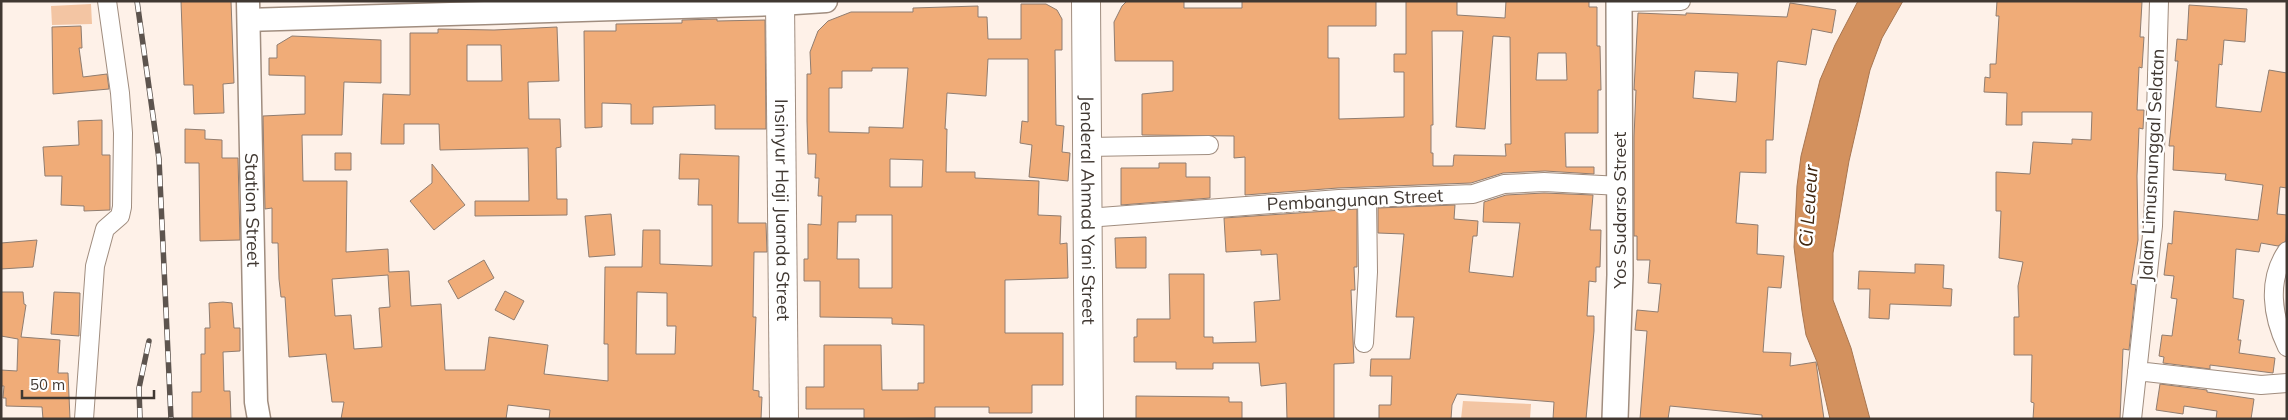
<svg xmlns="http://www.w3.org/2000/svg" width="2288" height="420" font-family="Mulish,sans-serif">
<rect width="100%" height="100%" fill="#fef1e8"/>
<path fill="#f3c5a3" d="M91,4L92,24L52,25L51,6Z
M1463,401L1531,404L1530,419H1461Z"/>
<path fill="#d3915e" stroke="#a77651" d="M1858,1H1903L1882,38L1870,70L1849,161L1833,253V300L1851,348L1870,419H1830L1817,362L1806,335L1802,311L1794,247L1797,186L1801,156L1820,80L1835,45Z"/>
<path fill="#f0ac78" stroke="#907d70" fill-rule="evenodd" d="M181,1H231L234,83L223,84L224,113L194,114L193,85H184Z
M1127,1H1184V8H1242V1H1376V26H1328V58H1339V119L1404,117V72H1394V54H1406V1H1457V15L1505,18L1506,1H1589V7H1597V46H1600L1601,90H1598V133H1565L1566,167H1594V174L1545,171L1503,173L1471,183L1338,188L1245,195V157L1234,158V136L1142,135V94L1173,91V61H1115L1114,22L1122,6ZM1432,31H1463L1456,127L1485,129L1493,36L1510,37L1511,144H1505L1506,156L1454,155L1453,166H1433V153H1431V125H1433ZM1538,53H1566L1567,80H1536Z
M1997,1L2142,2L2140,37H2144L2142,68L2139,67L2137,110H2144L2143,129L2139,128L2137,176L2138,240L2131,284L2136,285L2129,350L2123,349L2120,419H2033L2034,403L2031,402L2032,355H2014V317H2019L2018,286L2023,262L1999,258L2001,211H1996V172L2030,174L2033,142L2072,144V139L2091,140L2092,112H2022V125H2006L2007,93L1984,92L1985,77L1990,78V64H1996L1999,16H1996Z
M1790,3L1836,10L1832,33L1812,29L1806,65L1778,61L1777,63L1773,140H1766V173L1740,172L1736,223L1758,225L1757,254L1784,256L1781,288L1768,287L1763,352L1791,353L1790,366L1816,362L1824,419H1762V415L1670,406L1668,419H1640L1647,331L1635,330L1637,310L1658,312L1661,284L1648,283L1650,260H1637V236H1634V137L1636,90H1634L1638,13L1686,15V13L1787,17ZM1695,71L1738,73L1736,102L1693,98Z
M1021,4H1046L1057,10L1062,19V50H1055L1056,125L1064,126L1062,152L1070,153L1068,181L1029,177L1032,145L1020,143L1022,121L1028,122V59H988L986,96L947,93L945,129H947L946,172H975V178L1039,181L1038,215L1061,216L1060,244L1067,243L1068,278L1005,280V333H1063V385H1032V413H989V407H935V418L864,419V409H806V387H824V345H881L882,390H918V383H924V325L892,324V318L820,317V281H804V259H808V224L821,225L822,196H818L819,178H815L816,154H808L807,121V74H811L810,52L818,31L828,21L851,12H913V8L978,6V17H987L988,39H1021ZM872,68H908L903,128L869,127V133L829,132V88H842V71H872ZM890,159L923,160L922,187H890ZM856,215H892V288H859V259H837L838,222H856Z
M2189,5L2247,9L2245,42L2224,40L2222,65L2219,64L2216,107L2261,112L2269,70L2287,73V188L2280,187L2277,214L2287,215L2286,241L2278,246L2261,243L2259,252L2236,249L2233,298L2244,300L2238,340H2241L2239,353L2275,358L2273,373L2210,365V369L2163,363L2164,357L2159,356L2162,335L2172,336L2177,299L2171,298L2174,276L2164,275L2168,243L2172,244L2174,211L2258,220L2263,185L2225,180L2226,174L2173,170L2174,146H2169L2178,61H2175L2177,39L2187,40Z
M717,19V21L765,20L766,129H715V105L653,107V124H631V104L602,103V127L585,128L584,31H616V24L682,23V20Z
M81,26L82,48H79L83,77L107,74L109,89L53,94L52,27Z
M557,27L559,81L528,82L529,119H560L561,147L556,148L557,199H567V215L475,216V201H529L528,148L440,150L439,124H404V144H381L383,94L410,95V33H438V29L494,30ZM467,45H501L502,81H467Z
M292,36L381,40V83L344,82L342,135H302L303,181H347L346,252L388,249L389,272L409,271L411,306L441,304L445,370H485L489,337L548,345L544,374L608,381V344H604L605,267H642L643,230H660V264L712,266V205H698L699,179H679L680,154L739,156L738,223H766L767,252H754L753,317H756L753,390L759,391V397H762L761,419H549L550,410L508,405L506,419H341L344,402H332L326,354L289,357L285,297H281L279,279L278,243H272V208L265,209L263,116L305,114V76L269,75V58H277V45ZM388,275L390,307L379,308L382,347L354,349L351,315L335,316L332,279ZM637,292L667,293V326H676L675,354H636Z
M102,120V155H110V210L84,211V206L61,205L62,176H45L43,147L79,145L78,121Z
M185,129L205,130V139L222,140V158H238L240,240L200,241L199,163H185Z
M335,153H351V170H335Z
M1159,163H1186V177H1210V198L1121,205V168H1159Z
M432,164L465,205L434,230L410,201L432,183Z
M1544,193L1593,195L1590,230H1601L1600,267H1596V282L1589,281L1587,316H1594V331L1586,419H1553L1554,402L1457,394L1452,405L1451,419H1379V405H1391L1392,376H1370L1371,359H1410L1414,317H1396L1404,234L1378,233V208L1455,205L1454,219L1478,221L1477,236H1473L1469,272L1513,277L1520,223L1483,222L1484,202L1506,195Z
M1357,209V267H1354L1355,290H1351L1354,363L1334,364V419H1287L1286,383L1261,386L1259,363H1213V369H1176V362H1134V337H1137V319H1170L1169,274H1204V337H1213V343L1256,342L1254,302L1280,300L1277,254L1261,255V250L1226,252L1224,218Z
M611,214L615,255L589,257L585,216Z
M1146,237V268H1116L1115,238Z
M37,240L33,267L1,269V243Z
M484,260L494,278L458,299L448,281Z
M1915,264L1944,265L1943,288L1952,289L1951,306L1890,304L1889,319L1869,318L1870,289H1858L1859,271L1915,273Z
M505,291L524,301L514,320L495,310Z
M1,292H23L24,304L26,305L21,337L60,340L58,373H68L70,419H43L42,407L6,406V398H3L4,386H1V370L17,371L18,339L1,336Z
M54,292L80,293L79,336L51,334Z
M223,302L232,303L234,328H240V351L223,352L224,391H230L231,419H192V392H201V354H205V328H210L209,303Z
M2160,384L2207,390V392L2254,399L2251,419H2216L2217,411L2184,406L2183,414L2156,410Z
M1136,396L1229,397V402H1242V419H1136Z"/>
<g fill="none" stroke-linecap="round" stroke-linejoin="round">
<defs>
<path id="minor" d="M1619,2L1681,1
M1086,147L1209,145
M1087,218L1339,199L1473,194L1504,184L1544,182L1621,186
M2287,251C2267,280 2272,316 2287,347
M1364,343L1368,272L1367,198
M2137,371L2261,385L2287,383
M84,419L95,266L105,229L120,216L122,207L123,133L120,93L107,1
M2132,419L2153,226L2159,1"/>
<g id="tertiary">
<path id="s1" d="M248,1L256,402L259,419"/>
<path d="M249,20L780,4L826,1"/>
</g>
<path id="secondary" d="M1615,419L1620,275L1619,1"/>
<g id="trunk">
<path id="s2" d="M780,1L784,419"/>
<path id="s3" d="M1086,1L1089,419"/>
</g>
</defs>
<use href="#minor" stroke="#a08d7f" stroke-width="20"/>
<use href="#tertiary" stroke="#a08d7f" stroke-width="25"/>
<use href="#secondary" stroke="#a08d7f" stroke-width="28"/>
<use href="#trunk" stroke="#a08d7f" stroke-width="30"/>
<use href="#minor" stroke="#fff" stroke-width="18"/>
<use href="#tertiary" stroke="#fff" stroke-width="22"/>
<use href="#secondary" stroke="#fff" stroke-width="25"/>
<use href="#trunk" stroke="#fff" stroke-width="28"/>
<defs>
<path id="rail" d="M137,1L159,159L171,419
M140,419L139,388L149,341"/>
</defs>
<use href="#rail" stroke="#5d544e" stroke-width="5.5"/>
<use href="#rail" stroke="#fff" stroke-width="4" stroke-dasharray="11" stroke-linecap="butt"/>
</g>
<g text-anchor="middle" stroke-width="5" stroke-linejoin="round" paint-order="stroke">
<g font-size="18" fill="#403832" stroke="#fff">
<text transform="translate(2152 165) rotate(-87)" y="6">Jalan Limusnunggal Selatan</text>
<text transform="translate(1355 200) rotate(-3)" y="6">Pembangunan Street</text>
<text dy="6" stroke="none"><textPath href="#s1" startOffset="209">Station Street</textPath></text>
<text dy="6" stroke="none"><textPath href="#s2" startOffset="209">Insinyur Haji Juanda Street</textPath></text>
<text dy="6" stroke="none"><textPath href="#s3" startOffset="209">Jenderal Ahmad Yani Street</textPath></text>
<text transform="translate(1620 210) rotate(-90)" y="6">Yos Sudarso Street</text>
</g>
<g font-size="19" font-style="italic" fill="#422710" stroke="#fff">
<text transform="translate(1808 206) rotate(-86)" y="7">Ci Leueur</text>
</g>
</g>
<rect width="2288" height="420" fill="none" stroke="#403832" stroke-width="5"/>
<path d="M22 390v8h132v-8" fill="none" stroke="#403832" stroke-width="2.5"/>
<text x="30" y="390" font-size="15" fill="#403832" stroke="#ffffff" stroke-width="4" paint-order="stroke">50 m</text>
</svg>
